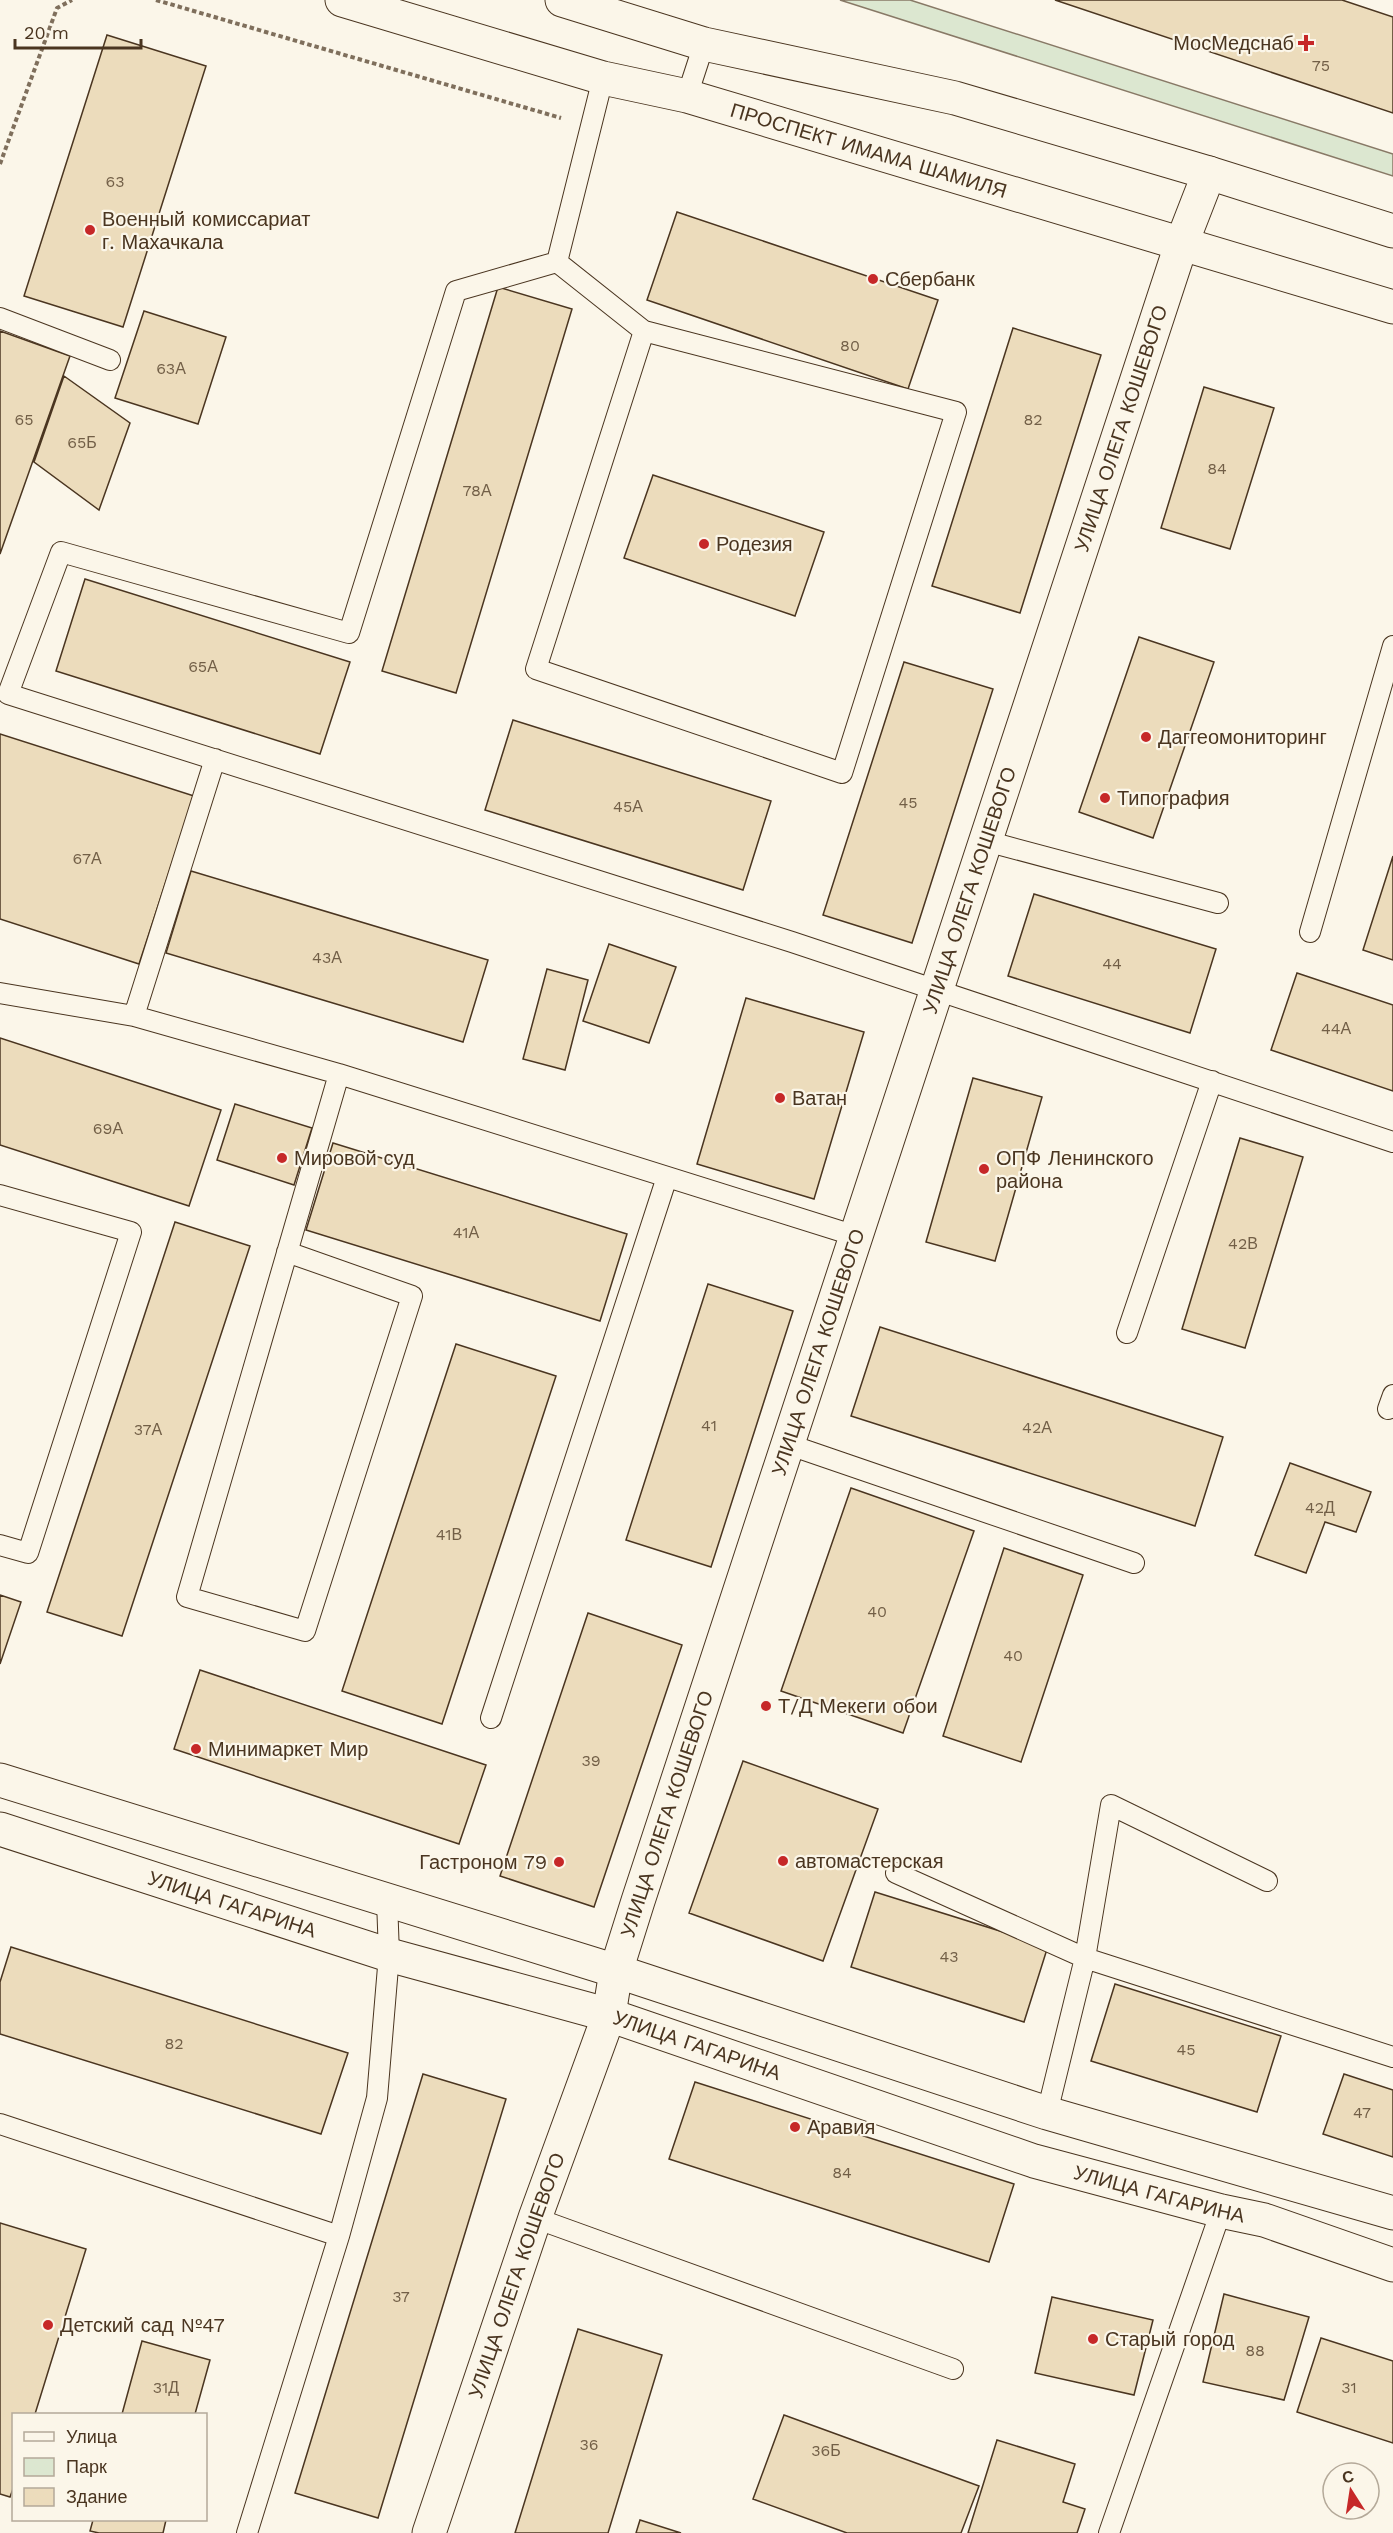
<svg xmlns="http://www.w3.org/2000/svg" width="1393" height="2533" font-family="'Work Sans',sans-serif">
<rect width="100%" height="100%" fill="#fbf6e9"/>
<path fill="#dce7d0" stroke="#887966" stroke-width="1.5" d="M840,0H910L1393,154V176Z"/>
<path fill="#ecdcbc" stroke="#4a3520" stroke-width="1.5" d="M1055,0H1342L1393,17V113Z
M107,35L206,66L123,327L24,296Z
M677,212L938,300L908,389L647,300Z
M498,287L572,309L456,693L382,671Z
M144,311L226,337L198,424L115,398Z
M1013,328L1101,355L1020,613L932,586Z
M0,331L70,356L0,554Z
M64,376L130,423L99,510L34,462Z
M1204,387L1274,408L1230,549L1161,528Z
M653,475L824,532L795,616L624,558Z
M85,579L350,662L320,754L56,671Z
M1139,637L1214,662L1153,838L1079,812Z
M904,662L993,689L912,943L823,915Z
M513,720L771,801L743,890L485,810Z
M0,734L194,796L139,964L0,919Z
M1393,856V960L1363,950Z
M191,871L488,960L463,1042L166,953Z
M1034,894L1216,949L1190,1033L1008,976Z
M609,944L676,967L649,1043L583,1021Z
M547,969L588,980L565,1070L523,1059Z
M1297,973L1393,1005V1091L1271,1050Z
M746,998L864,1032L814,1199L697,1164Z
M0,1038L221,1110L189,1206L0,1145Z
M973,1078L1042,1097L995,1261L926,1242Z
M235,1104L312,1128L294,1185L217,1160Z
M1240,1138L1303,1157L1245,1348L1182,1329Z
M333,1143L627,1234L600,1321L306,1230Z
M175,1222L250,1246L122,1636L47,1612Z
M708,1284L793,1311L711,1567L626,1540Z
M880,1327L1223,1437L1195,1526L851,1416Z
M456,1344L556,1376L442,1724L342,1691Z
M1290,1463L1371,1492L1356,1532L1325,1522L1306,1573L1255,1555Z
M851,1488L974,1531L903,1733L781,1691Z
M1004,1548L1083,1575L1021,1762L943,1736Z
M0,1595L21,1602L0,1664Z
M588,1613L682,1645L594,1907L500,1876Z
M200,1670L486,1765L459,1844L174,1749Z
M743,1761L878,1809L823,1961L689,1913Z
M875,1892L1048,1946L1024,2022L851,1967Z
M11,1947L348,2053L321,2134L0,2034V1982Z
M1115,1984L1281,2036L1257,2112L1091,2061Z
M423,2074L506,2099L378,2518L295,2493Z
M1344,2074L1393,2090V2157L1323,2134Z
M695,2082L1014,2184L989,2262L669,2159Z
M0,2223L86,2249L35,2414H14V2486L10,2497L0,2494Z
M1224,2294L1309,2317L1284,2400L1203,2382Z
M1052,2297L1153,2320L1134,2395L1035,2373Z
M578,2329L662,2355L608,2533H515Z
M1321,2338L1393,2361V2443L1297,2412Z
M142,2341L210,2360L195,2414H122Z
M784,2415L979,2486L961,2533H847L753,2499Z
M997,2440L1075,2464L1063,2502L1085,2509L1077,2533H968Z
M93,2520H166L163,2533H99L90,2531Z
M640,2520L681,2533H636Z"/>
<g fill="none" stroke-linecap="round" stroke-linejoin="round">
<defs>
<path id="lane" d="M603,78L557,262L456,291L349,633L61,552L8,694L792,942L1393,1142
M687,96L704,44
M557,262L644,331
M0,318L110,360
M644,331L956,412L842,773L536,669Z
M986,841L1218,903
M1310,932L1393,646
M0,993L134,1016L339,1074L856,1236
M134,1016L215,759
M0,1195L131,1232L28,1553L0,1545
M287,1252L412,1296L305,1631L187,1597L339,1074
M1127,1333L1212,1081
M1388,1409L1393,1395
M787,1444L1134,1563
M491,1718L667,1177
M896,1873L1085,1958L1111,1805L1267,1881
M1047,2113L1085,1958L1393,2057
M0,2124L339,2236L377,2098L389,1955L387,1900
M535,2218L953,2369
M247,2533L339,2236
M1109,2533L1221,2211"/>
<g id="street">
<path id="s1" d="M429,2533L535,2218L609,2015L616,1971L638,1901L1181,245L1209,173"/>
</g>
<g id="secondary">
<path d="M0,1780L616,1971L1047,2113L1393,2213"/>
<path id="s2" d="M0,1829L389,1955L609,2015L1034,2161L1221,2211L1264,2220L1393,2265"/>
</g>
<g id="primary">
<path id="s3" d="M342,0L603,78L687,96L1393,307"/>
<path d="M562,0L704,44L955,98L1209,173L1393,231"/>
</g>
</defs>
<use href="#lane" stroke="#4a3520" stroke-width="22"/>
<use href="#street" stroke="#4a3520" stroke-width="35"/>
<use href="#secondary" stroke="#4a3520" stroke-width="35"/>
<use href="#primary" stroke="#4a3520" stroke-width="35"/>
<path stroke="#7f6f5c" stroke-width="4" stroke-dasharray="4.5 3" stroke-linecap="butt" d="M156,0L561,118
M0,164L57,8L72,0"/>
<use href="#lane" stroke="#fbf6e9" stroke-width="20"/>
<use href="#street" stroke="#fbf6e9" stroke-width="33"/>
<use href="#secondary" stroke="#fbf6e9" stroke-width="33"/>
<use href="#primary" stroke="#fbf6e9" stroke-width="33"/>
</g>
<g fill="#c62828" stroke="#fbf6e9" stroke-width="2">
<path d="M1303 34h6v6h6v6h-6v6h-6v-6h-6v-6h6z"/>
<circle cx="90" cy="230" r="6"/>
<circle cx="873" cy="279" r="6"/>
<circle cx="704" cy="544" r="6"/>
<circle cx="1146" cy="737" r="6"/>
<circle cx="1105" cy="798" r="6"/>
<circle cx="780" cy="1098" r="6"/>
<circle cx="282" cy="1158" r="6"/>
<circle cx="984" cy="1169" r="6"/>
<circle cx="766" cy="1706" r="6"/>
<circle cx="196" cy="1749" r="6"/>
<circle cx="783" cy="1861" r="6"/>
<circle cx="559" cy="1862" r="6"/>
<circle cx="795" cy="2127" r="6"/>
<circle cx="48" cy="2325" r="6"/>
<circle cx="1093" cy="2339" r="6"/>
</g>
<g text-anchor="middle" stroke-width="4.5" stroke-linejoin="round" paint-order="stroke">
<g font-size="16" fill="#725f47">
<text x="1321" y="71">75</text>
<text x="115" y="187">63</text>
<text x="850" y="351">80</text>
<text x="171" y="374">63А</text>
<text x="24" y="425">65</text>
<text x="1033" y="425">82</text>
<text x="82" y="448">65Б</text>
<text x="1217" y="474">84</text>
<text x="477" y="496">78А</text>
<text x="203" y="672">65А</text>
<text x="908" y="808">45</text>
<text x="628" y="812">45А</text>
<text x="87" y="864">67А</text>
<text x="327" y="963">43А</text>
<text x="1112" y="969">44</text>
<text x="1336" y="1034">44А</text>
<text x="108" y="1134">69А</text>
<text x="466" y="1238">41А</text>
<text x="1243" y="1249">42В</text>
<text x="709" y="1431">41</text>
<text x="1037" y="1433">42А</text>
<text x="148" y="1435">37А</text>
<text x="1320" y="1513">42Д</text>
<text x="449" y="1540">41В</text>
<text x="877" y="1617">40</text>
<text x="1013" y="1661">40</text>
<text x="591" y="1766">39</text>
<text x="949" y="1962">43</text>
<text x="174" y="2049">82</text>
<text x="1186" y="2055">45</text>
<text x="1362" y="2118">47</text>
<text x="842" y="2178">84</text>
<text x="401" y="2302">37</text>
<text x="1255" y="2356">88</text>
<text x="166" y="2393">31Д</text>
<text x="1349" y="2393">31</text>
<text x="589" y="2450">36</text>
<text x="826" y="2456">36Б</text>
</g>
<g font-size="20" fill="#4a3520" stroke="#fbf6e9" text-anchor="start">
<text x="1294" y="50" text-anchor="end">МосМедснаб</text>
<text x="102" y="226">Военный комиссариат<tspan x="102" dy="23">г. Махачкала</tspan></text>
<text x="885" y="286">Сбербанк</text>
<text x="716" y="551">Родезия</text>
<text x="1158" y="744">Даггеомониторинг</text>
<text x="1117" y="805">Типография</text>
<text x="792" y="1105">Ватан</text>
<text x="294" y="1165">Мировой суд</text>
<text x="996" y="1165">ОПФ Ленинского<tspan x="996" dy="23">района</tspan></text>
<text x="778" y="1713">Т/Д Мекеги обои</text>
<text x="208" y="1756">Минимаркет Мир</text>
<text x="795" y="1868">автомастерская</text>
<text x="547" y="1869" text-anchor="end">Гастроном 79</text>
<text x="807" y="2134">Аравия</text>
<text x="60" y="2332">Детский сад №47</text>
<text x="1105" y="2346">Старый город</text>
</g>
<g font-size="20" fill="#4a3520" stroke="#fbf6e9">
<text dy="7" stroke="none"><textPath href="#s3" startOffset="548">ПРОСПЕКТ ИМАМА ШАМИЛЯ</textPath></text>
<text dy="7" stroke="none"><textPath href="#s1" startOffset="2216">УЛИЦА ОЛЕГА КОШЕВОГО</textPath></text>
<text dy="7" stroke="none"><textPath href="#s1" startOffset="1730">УЛИЦА ОЛЕГА КОШЕВОГО</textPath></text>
<text dy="7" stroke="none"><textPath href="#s1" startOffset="1244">УЛИЦА ОЛЕГА КОШЕВОГО</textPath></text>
<text dy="7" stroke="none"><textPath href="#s1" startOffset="758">УЛИЦА ОЛЕГА КОШЕВОГО</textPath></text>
<text dy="7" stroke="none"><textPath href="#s2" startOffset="244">УЛИЦА ГАГАРИНА</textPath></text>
<text dy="7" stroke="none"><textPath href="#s2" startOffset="730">УЛИЦА ГАГАРИНА</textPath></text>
<text dy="7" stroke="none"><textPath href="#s2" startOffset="1216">УЛИЦА ГАГАРИНА</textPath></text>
<text dy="7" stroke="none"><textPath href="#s1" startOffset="272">УЛИЦА ОЛЕГА КОШЕВОГО</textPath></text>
</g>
</g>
<rect x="12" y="2413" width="195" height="108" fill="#fbf6e9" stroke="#b4a999" stroke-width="1.5"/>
<rect x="24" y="2432" width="30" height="9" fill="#fbf6e9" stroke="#b4a999" stroke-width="1.5"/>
<text x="66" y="2443" font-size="18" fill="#4a3520">Улица</text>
<rect x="24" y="2458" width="30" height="18" fill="#dce7d0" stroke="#b4a999" stroke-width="1.5"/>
<text x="66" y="2473" font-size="18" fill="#4a3520">Парк</text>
<rect x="24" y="2488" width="30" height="18" fill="#ecdcbc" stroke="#b4a999" stroke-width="1.5"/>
<text x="66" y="2503" font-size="18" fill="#4a3520">Здание</text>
<g transform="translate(1351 2491) rotate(348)"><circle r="28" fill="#fbf6e9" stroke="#b4a999" stroke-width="1.5"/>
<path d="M0-4.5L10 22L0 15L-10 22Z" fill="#c62828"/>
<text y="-9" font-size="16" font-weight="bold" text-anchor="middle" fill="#4a3520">С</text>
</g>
<path d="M15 39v9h126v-9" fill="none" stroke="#4a3520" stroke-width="3"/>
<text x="24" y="39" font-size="18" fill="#4a3520" stroke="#fbf6e9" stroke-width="4.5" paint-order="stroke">20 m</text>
</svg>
